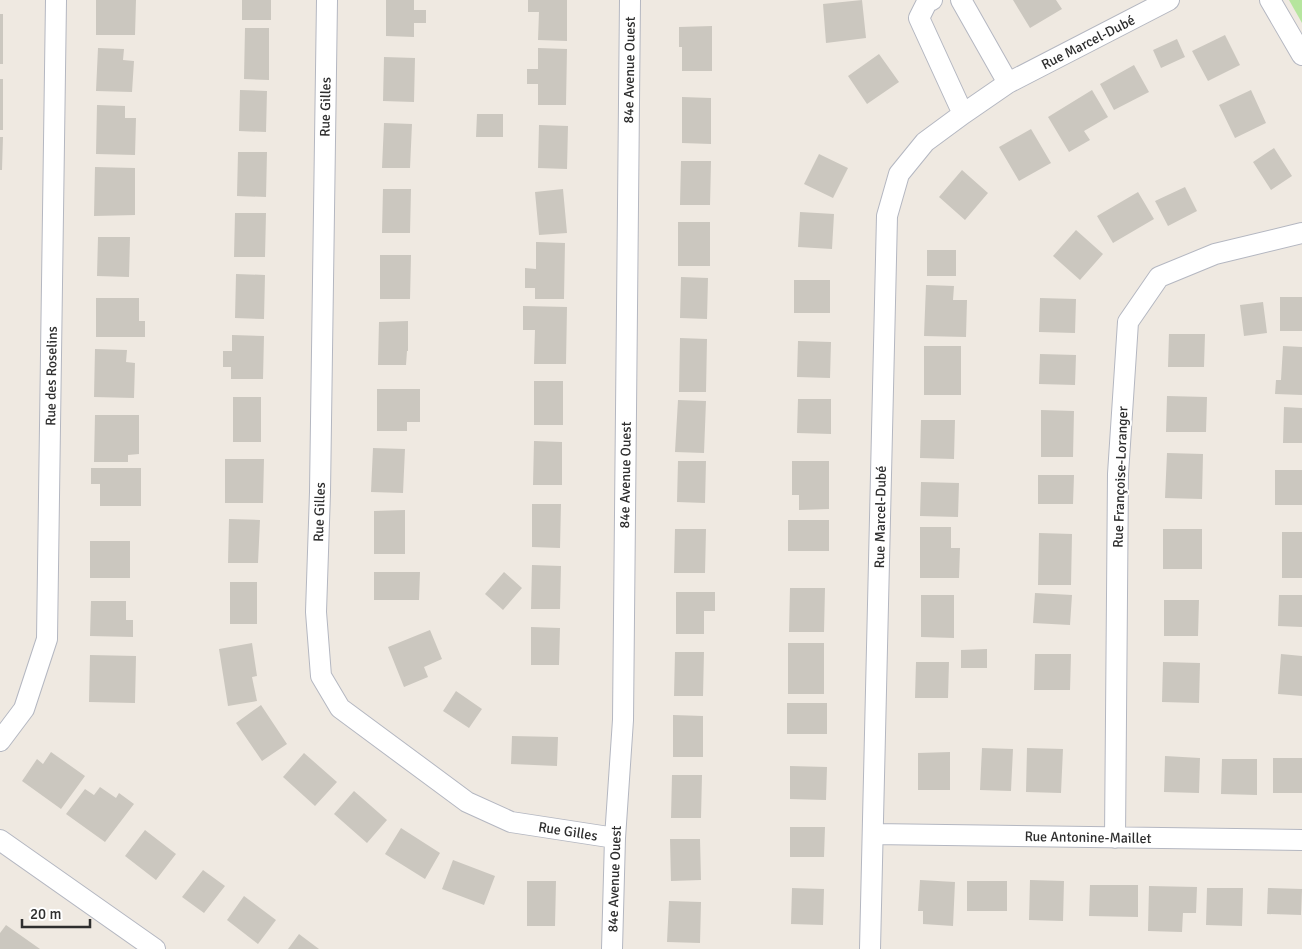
<svg xmlns="http://www.w3.org/2000/svg" width="1302" height="949" font-family="Signika,sans-serif">
<rect width="100%" height="100%" fill="#efe9e1"/>
<path fill="#b6e59e" d="M1289,0H1302V23Z"/>
<path fill="#cbc7bf" d="M96,0H136L135,35H96Z
M242,0H271V20H242Z
M386,0H414V10H426V23H414V37L386,36Z
M528,0H567V41L538,40L539,12H528Z
M862,0L866,38L826,43L823,4Z
M1013,0H1056L1062,9L1030,28Z
M0,14H3V64H0Z
M712,26V71H682V47H679V27Z
M245,28H269V80L244,79Z
M1225,35L1240,65L1208,81L1192,51Z
M1177,39L1185,57L1161,68L1153,50Z
M98,48L124,49L123,60L134,61L132,92L96,91Z
M538,48L567,49L566,105H538V84H527V69H538Z
M879,54L899,82L867,104L848,76Z
M384,57L415,58L414,102L383,101Z
M1134,65L1149,92L1114,110L1100,84Z
M0,79H3V130H0Z
M240,90L267,91L266,132L239,131Z
M1092,90L1108,117L1084,131L1090,140L1069,152L1048,117Z
M1251,90L1266,123L1235,138L1219,105Z
M682,97L711,98V144L682,143Z
M97,105L125,106V118H136L135,155L96,154Z
M477,114H503V137H476Z
M384,123L412,124L410,168H382Z
M539,125L568,126L567,169L538,168Z
M1031,129L1051,163L1019,181L999,147Z
M0,137H3L2,170H0Z
M1274,148L1292,176L1271,190L1253,162Z
M238,152H267L266,197L237,196Z
M819,154L848,168L833,198L804,184Z
M681,161H711L710,205H680Z
M95,167L135,168V215L94,216Z
M962,170L988,193L965,220L939,197Z
M1185,187L1197,211L1168,226L1155,201Z
M383,189H411L410,233H382Z
M563,189L567,233L539,235L535,192Z
M1138,192L1154,219L1113,243L1097,216Z
M800,212L834,214L832,249L798,247Z
M235,213H266L265,257H234Z
M678,222H710V266H678Z
M1076,230L1103,254L1080,280L1053,256Z
M98,237H130L129,277L97,276Z
M536,242L565,243L564,299H535V288H525V268L536,269Z
M927,250H956V276H927Z
M380,255H411L410,299H380Z
M236,274L265,275L264,319L235,318Z
M681,277L708,278L707,319L680,318Z
M794,280H830V313H794Z
M926,285L954,286L953,300H967L966,337L924,336Z
M1280,297H1302V331H1280Z
M96,298H139V321H145V337H96Z
M1040,298L1076,299L1075,333L1039,332Z
M1263,302L1267,333L1244,336L1240,305Z
M523,306L567,307L566,364H534L535,330H523Z
M408,321V351H407L406,365H378L379,322Z
M1169,334H1205L1204,367H1168Z
M232,335L264,336L263,379H231V367H223V351H232Z
M680,338L707,339L706,392H679Z
M798,341L831,342L830,378L797,377Z
M924,346H961V395H924Z
M1283,346L1302,347V395L1275,394L1276,380H1281Z
M95,349L127,350L126,362L135,363L134,398L94,397Z
M1040,354L1076,355L1075,385L1039,384Z
M534,381H563V425H534Z
M377,389H420V422H407V431H377Z
M1167,396L1207,397L1206,432H1166Z
M233,397H261V442H233Z
M798,399H831V434L797,433Z
M678,400L706,401L704,453L675,452Z
M1284,407L1302,408V443H1283Z
M1041,410L1074,411L1073,457H1041Z
M95,415H139V454L128,455V462H94Z
M921,420H955L954,459L920,458Z
M534,441L562,442V485H533Z
M373,448L405,449L403,493L371,492Z
M1167,453L1203,454L1202,499L1165,498Z
M225,459H264L263,503H225Z
M678,461H706L705,503L677,502Z
M792,461H829V509L799,510V495H792Z
M91,468H141V506H100V484H91Z
M1275,470H1302V505H1275Z
M1038,475H1074L1073,504H1038Z
M921,482L959,483L958,517L920,516Z
M532,504H561L560,548L532,547Z
M405,510V554H374V511Z
M229,519L260,520L258,563H228Z
M788,520H829V551H788Z
M920,527H951V548H960L959,578H920Z
M675,529H706L705,573H674Z
M1163,529H1202V569H1163Z
M1282,532H1302V578H1282Z
M1039,533L1072,534L1071,585H1038Z
M90,541H130V578H90Z
M532,565L561,566L560,609H531Z
M374,572H420L419,600H374Z
M504,572L522,588L503,610L485,594Z
M230,582H257V624H230Z
M790,588H825L824,632H789Z
M676,592H715V611H704V634H676Z
M1035,593L1072,595L1070,625L1033,623Z
M921,595H954V638L921,637Z
M1279,595H1302V627L1278,626Z
M1164,600H1199L1198,636H1164Z
M91,601H126V620H133V637L90,636Z
M531,627L560,628L559,665H531Z
M430,630L442,659L424,667L428,677L404,687L388,647Z
M252,643L257,676L252,677L257,701L228,706L219,649Z
M788,643H824V694H788Z
M987,649V668H961V650Z
M675,652H704L703,696H674Z
M1035,654H1071L1070,690H1034Z
M1281,654L1302,656V696L1278,694Z
M90,655L136,656L135,703L89,702Z
M916,662H949L948,698H915Z
M1163,662L1200,663L1199,703L1162,702Z
M456,691L482,709L469,728L443,711Z
M787,703H827V734H787Z
M261,705L287,744L262,761L236,723Z
M673,715L703,716V757H673Z
M512,736L558,737L557,766L511,764Z
M982,748L1013,749L1011,791L980,790Z
M1027,748L1063,749L1061,793L1026,792Z
M51,752L85,776L61,809L22,781L37,759L43,764Z
M950,752V790H918V753Z
M304,753L337,782L315,806L283,777Z
M1165,756L1200,758L1199,793L1164,792Z
M1273,758H1302V793H1273Z
M1222,759H1257V795L1221,794Z
M790,766L827,767L826,800L790,799Z
M672,775H702L701,818H671Z
M100,787L116,798L119,793L134,804L105,842L66,814L85,789L94,795Z
M354,791L387,820L367,843L334,814Z
M790,827H825L824,857H790Z
M401,828L440,853L425,879L385,854Z
M145,830L176,854L156,880L125,856Z
M670,839H700L701,880L671,881Z
M453,860L495,876L484,905L442,889Z
M203,870L225,886L204,913L182,897Z
M920,880L955,882L953,926L923,924V911H918Z
M1030,880L1064,881L1063,921L1029,920Z
M527,881H556L555,926H527Z
M967,881H1007V911H967Z
M1090,885H1138V917L1089,916Z
M1149,886L1197,887L1196,913H1183L1182,932L1148,931Z
M792,888L824,889L823,925L791,924Z
M1207,888H1243L1242,926L1206,925Z
M1268,888L1302,889L1301,915L1267,914Z
M244,896L276,920L258,944L227,920Z
M669,901L701,902L700,943L667,942Z
M6,925L40,949H0V933Z
M299,934L319,949H288Z"/>
<g fill="none" stroke-linecap="round" stroke-linejoin="round">
<defs>
<path id="street" d="M327,0L320,492L316,612L321,676L340,708L467,802L511,822L615,838
M932,0L927,2L919,18L963,114
M961,0L1008,83
M1270,0L1302,55
M0,741L24,709L47,639L56,0
M873,834L1302,840
M1115,838L1118,474L1128,322L1159,277L1215,254L1302,233
M0,840L155,949
M612,949L615,838L623,720L630,0
M870,949L887,216L899,174L925,142L963,114L1008,83L1169,0"/>
</defs>
<use href="#street" stroke="#b4b7c1" stroke-width="22"/>
<use href="#street" stroke="#fff" stroke-width="20"/>
</g>
<g text-anchor="middle" stroke-width="4" stroke-linejoin="round" paint-order="stroke">
<g font-size="14" fill="#2e2e2e" stroke="#fff">
<text transform="translate(1088 42) rotate(-27)" y="5">Rue Marcel-Dubé</text>
<text transform="translate(629 70) rotate(-89)" y="5">84e Avenue Ouest</text>
<text transform="translate(325 107) rotate(-89)" y="5">Rue Gilles</text>
<text transform="translate(51 376) rotate(-89)" y="5">Rue des Roselins</text>
<text transform="translate(625 475) rotate(-89)" y="5">84e Avenue Ouest</text>
<text transform="translate(1120 477) rotate(-88)" y="5">Rue Françoise-Loranger</text>
<text transform="translate(319 512) rotate(-88)" y="5">Rue Gilles</text>
<text transform="translate(880 517) rotate(-89)" y="5">Rue Marcel-Dubé</text>
<text transform="translate(568 831) rotate(9)" y="5">Rue Gilles</text>
<text transform="translate(1088 837) rotate(1)" y="5">Rue Antonine-Maillet</text>
<text transform="translate(614 879) rotate(-88)" y="5">84e Avenue Ouest</text>
</g>
</g>
<path d="M22 919v8h68v-8" fill="none" stroke="#2e2e2e" stroke-width="2.5"/>
<text x="30" y="919" font-size="15" fill="#2e2e2e" stroke="#ffffff" stroke-width="4" paint-order="stroke">20 m</text>
</svg>
